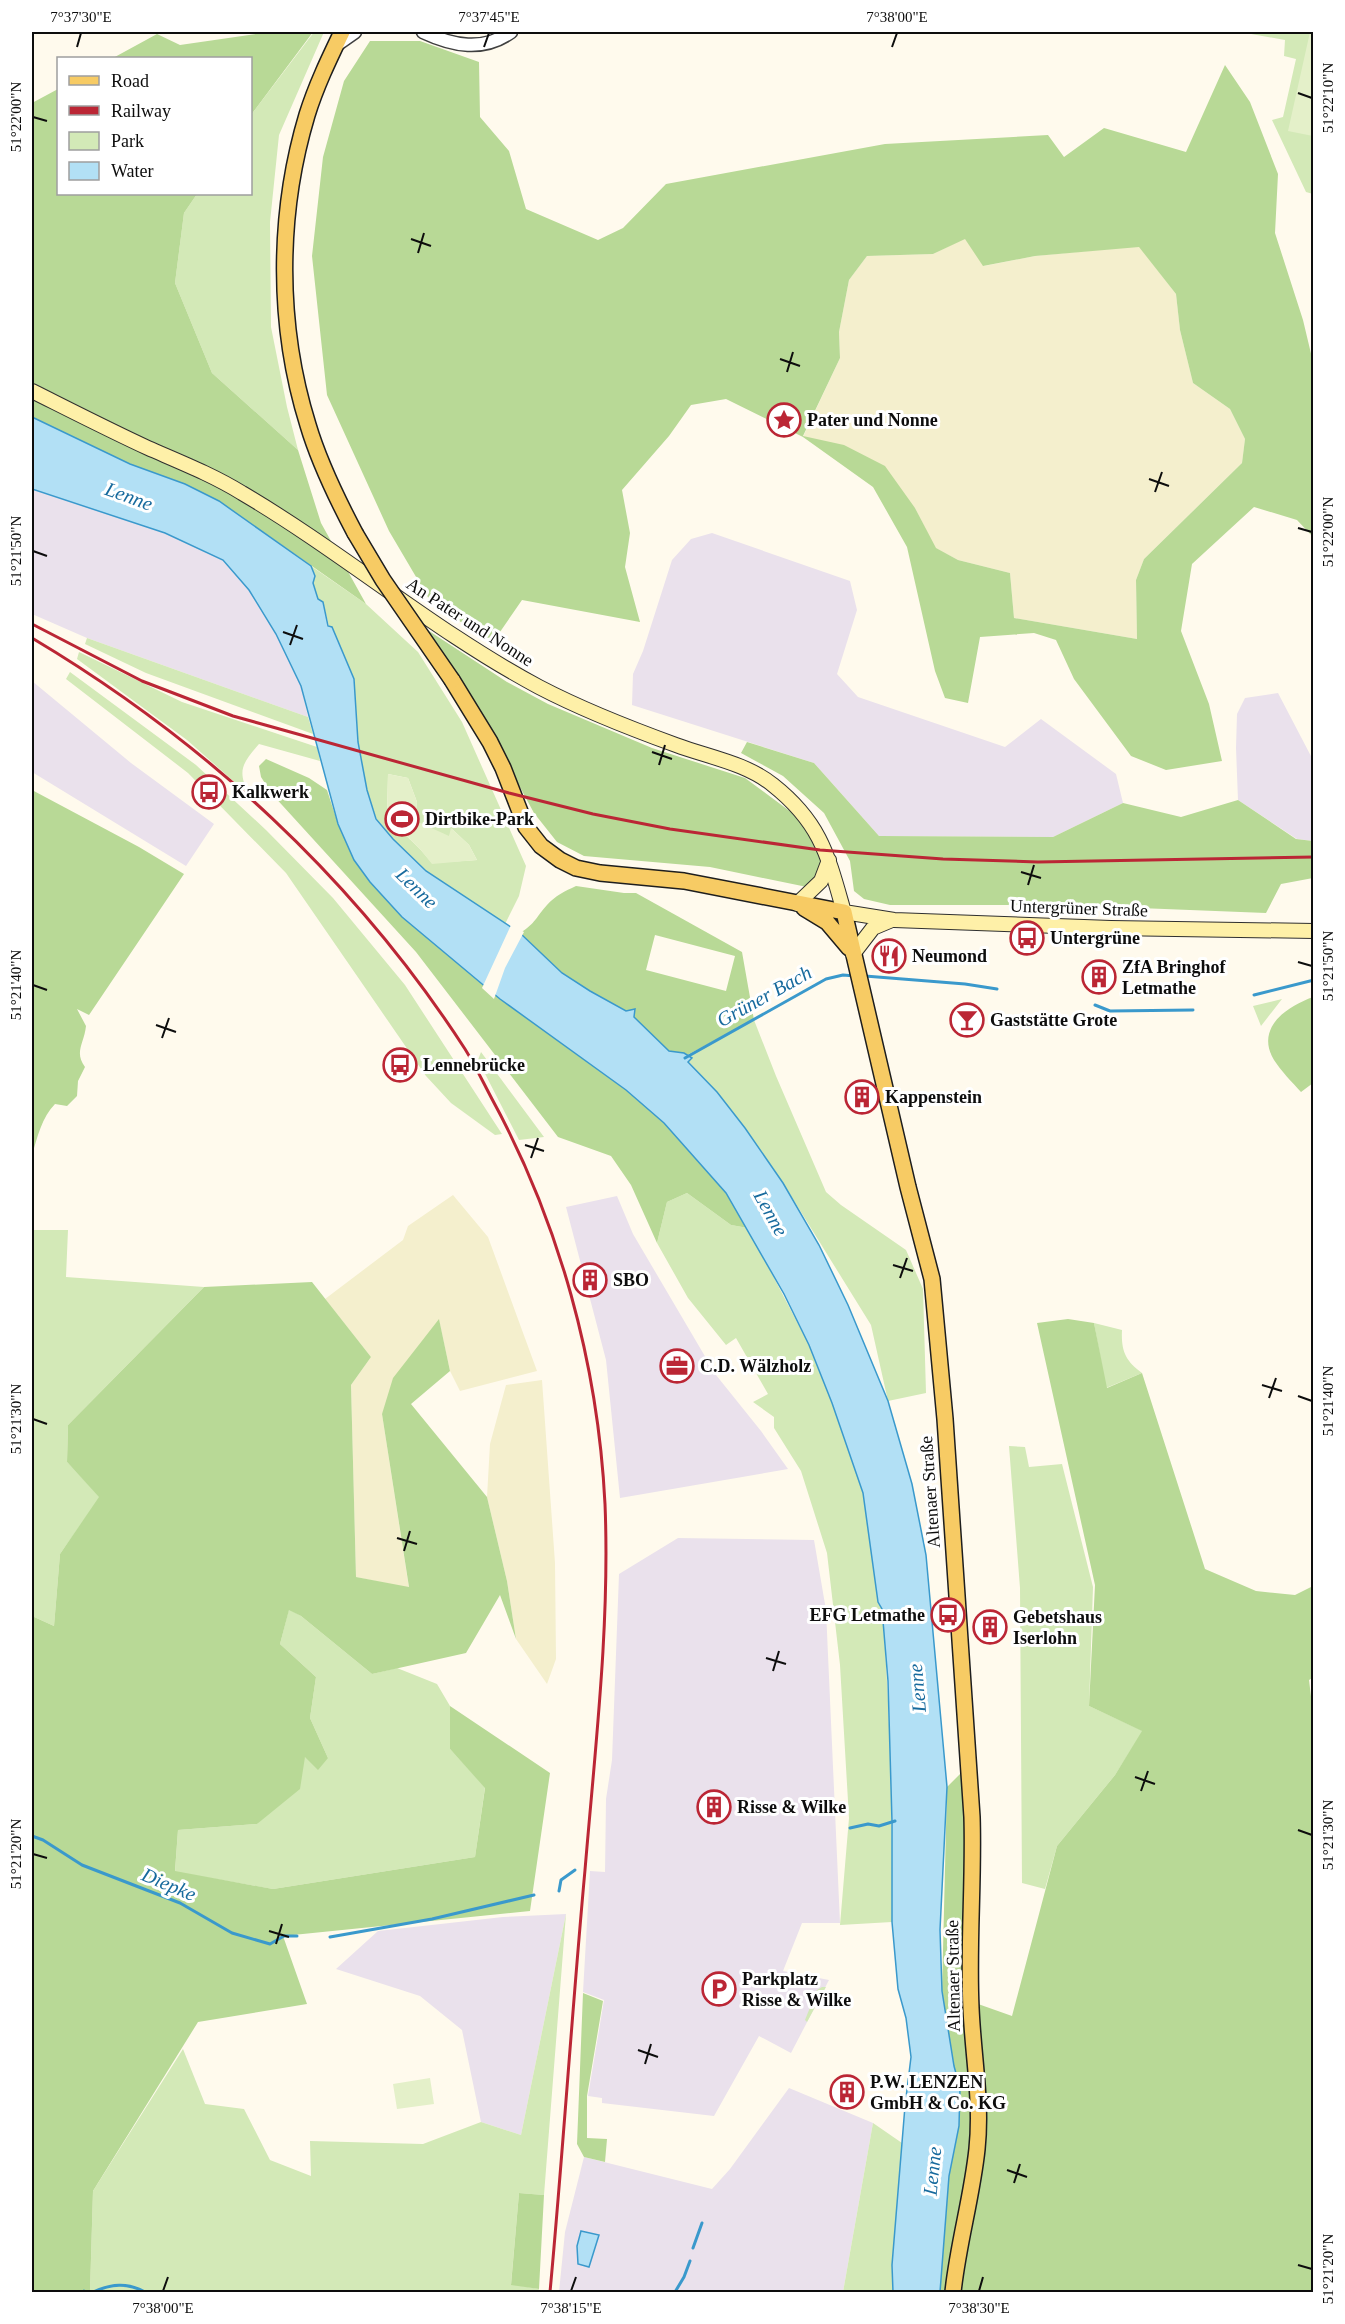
<svg xmlns="http://www.w3.org/2000/svg" width="1345" height="2324" font-family="Georgia,serif">
<rect width="100%" height="100%" fill="#fffaed"/>
<path fill="#eae1ec" d="M32,489L165,533L223,560L249,590L276,634L301,686L308,717L87,638L32,614Z
M712,533L850,581L857,610L837,674L858,697L1005,747L1041,719L1116,774L1123,803L1053,837L879,836L814,763L632,705L633,674L643,651L672,560L691,539Z
M32,681L131,763L214,824L186,866L32,772Z
M1278,693L1313,760V841L1297,839L1238,800L1236,748L1237,714L1245,698Z
M617,1196L633,1234L716,1375L761,1431L788,1469L620,1498L606,1360L566,1207Z
M678,1538L814,1540L826,1610L840,1923H802L783,1971L829,1980L791,2053L759,2036L714,2116L602,2103V2098L588,2096L604,2000L583,1992L590,1871L605,1872L606,1799L612,1760L619,1574Z
M566,1914L521,2135L481,2122L462,2030L420,1996L336,1969L378,1931L503,1917Z
M789,2088L873,2123L843,2292H559L565,2232L584,2157L712,2189L730,2169Z"/>
<path fill="#f4efcd" d="M965,238L984,266L1035,256L1139,246L1176,294L1180,330L1193,383L1230,409L1245,439L1242,463L1144,559L1136,580L1137,639L1014,618L1010,573L958,560L935,548L915,508L803,437L840,358L839,332L849,280L867,256L933,254Z
M453,1195L488,1237L537,1371L460,1391L450,1371L439,1320L382,1414L409,1588L356,1577L351,1385L371,1357L325,1299L403,1240L408,1226Z
M542,1380L555,1563L556,1659L547,1684L516,1639L507,1581L487,1497L490,1444L506,1385Z"/>
<path fill="#d3e9b7" fill-rule="evenodd" d="M314,32H324L279,135L270,222L271,327L287,407L298,450L212,373L175,283L184,213L197,194H250L251,115Z
M1240,32H1313V194L1306,192L1272,120L1283,117L1296,59L1284,56L1285,40Z
M311,566L366,604L418,652L462,722L526,866L519,896L505,924L426,871L393,839L376,818L367,790L358,742L354,679L332,627L329,626L323,602L318,599L313,583L315,575ZM388,774L408,778L417,802L415,821L449,837L452,829L469,845L477,860L432,863L420,849L387,817Z
M87,638L308,717L313,734L146,673L85,644Z
M79,652L182,702L317,747L320,761L259,744C242,764 237,770 249,795L187,740L77,659Z
M70,672L196,765L266,830L333,898L405,985L502,1134L495,1135L451,1103L426,1076L286,873L188,773L66,679Z
M1282,999L1261,1026L1253,1006Z
M754,1020L776,1076L826,1192L841,1205L906,1250L923,1289L926,1393L888,1401L871,1325L783,1183L745,1128L717,1092L688,1061L687,1055Z
M481,1052L544,1137L519,1140L478,1060Z
M687,1193L731,1225L748,1228L809,1345L832,1403L863,1493L878,1602L882,1609C891,1713 892,1817 892,1922L840,1925L849,1818L840,1665L827,1553L801,1471L774,1428V1417L753,1402L768,1394L736,1338L726,1345L688,1298L657,1243L667,1202Z
M32,1230H68L66,1277L204,1287L68,1425L67,1462L100,1497L60,1554L54,1626L32,1616Z
M1094,1323L1122,1330C1121,1350 1125,1361 1142,1373L1106,1388Z
M1009,1446L1025,1447L1029,1467L1062,1464L1093,1587L1089,1706L1143,1731L1115,1775L1057,1846L1045,1889L1022,1883L1020,1588Z
M289,1609L301,1616L372,1674L397,1668L437,1684L450,1706V1749L485,1787L475,1857L273,1889L175,1872L178,1830L257,1824L305,1757L328,1758L310,1718L316,1677L280,1644Z
M566,1914L544,2195L519,2193L511,2284L539,2289L538,2292H90L93,2191L183,2049L205,2104L244,2109L270,2160L311,2176L310,2141L423,2144L481,2122L521,2135Z
M822,1987H826L807,2022L805,2020L817,1990Z
M873,2123L902,2143L892,2265L893,2292H843Z"/>
<path fill="#b8d996" fill-rule="evenodd" d="M269,32H313L251,115L250,58H113L157,34L180,45Z
M370,41H420L479,62L480,117L509,151L526,209L598,240L623,228L666,184L885,144L1048,135L1064,157L1104,128L1186,152L1225,65L1250,102L1278,174L1275,233L1303,320L1313,362L1314,538L1297,520L1254,507L1192,564L1181,631L1209,704L1222,761L1166,770L1131,756L1074,679L1056,640L1034,633L980,637L968,703L945,698L935,671L907,547L873,487L803,437L726,399L691,405L669,436L622,490L630,533L625,567L640,622L522,600L493,642L432,604L389,531L327,395L312,256L323,157L344,81ZM965,239L983,266L1035,256L1139,247L1176,294L1180,330L1193,383L1230,409L1245,439L1242,463L1144,559L1136,580L1137,639L1014,618L1010,573L958,560L936,548L915,508L885,466L844,445L803,436L840,358L839,332L849,280L867,256L933,254Z
M58,89V194H197L184,213L175,283L212,373L298,450L321,523L366,604L219,501L185,484L130,464L32,417V103Z
M423,627L507,682L548,704L652,748L745,778L799,818L822,858L819,873L807,887L710,867L584,856L557,842L534,813L482,717Z
M747,742L814,763L879,836L1053,837L1123,803L1181,817L1238,800L1296,839L1313,841V878L1281,884L1266,913L1063,905H890L864,899L854,891L850,861L824,813L783,776L741,753Z
M266,759L309,778L327,790L338,824L370,882L402,917L500,999L626,1090L664,1123L726,1193L748,1228L731,1225L687,1193L667,1202L657,1243L631,1185L611,1156L558,1137L416,952L272,794L261,777L259,766Z
M32,790L139,847L184,874L89,1015L77,1009L86,1026C84,1044 74,1052 85,1067L78,1081L77,1096L67,1106L55,1104C42,1117 37,1138 32,1155Z
M576,886L624,893H636L742,952L754,1020L687,1055C683,1052 675,1052 669,1051L626,1011L590,991L562,973L520,933C536,923 536,917 547,905C555,896 565,891 576,886ZM655,935L735,956L726,991L646,970Z
M1313,997V1083L1301,1092C1292,1082 1281,1071 1274,1060C1255,1028 1286,1007 1313,997Z
M312,1282L371,1357L351,1385L356,1577L409,1587L382,1414L393,1378L439,1319L450,1371L411,1404L487,1497L507,1581L516,1639L500,1595L466,1653L372,1674L301,1616L289,1610L280,1644L316,1677L310,1718L328,1758L318,1770L305,1757L300,1789L257,1824L178,1830L175,1871L273,1889L475,1857L485,1788L450,1749V1706L550,1773L530,1911L283,1936L307,2004L198,2022L93,2191L90,2292H32V1616L54,1626L60,1554L99,1497L67,1462L68,1425L204,1287Z
M1068,1319L1094,1323L1107,1388L1142,1373L1205,1569L1256,1591L1295,1595L1313,1586L1314,1677L1309,1680L1314,1721L1313,2292H940L949,2176L959,2126L960,2088L954,2066L942,1991L947,1787L963,1771L967,1827L964,1999L1012,2016L1057,1846L1115,1775L1142,1731L1089,1706L1095,1585L1037,1323Z
M583,1993L603,2001L587,2096V2138L607,2139L605,2162L584,2157L577,2144Z
M519,2193L544,2195L539,2289L511,2285Z"/>
<path fill="#e4f0c9" d="M1310,32H1314L1313,136L1288,131Z
M388,774L408,778L417,802L416,821L449,836L451,828L469,845L477,860L432,864L420,849L387,817Z
M430,2078L434,2104L397,2109L393,2084Z"/>
<path fill="#b2e0f5" stroke="#3a99cc" stroke-width="1.5" d="M32,417L130,464L185,484L219,501L311,566L315,576L313,583L318,599L323,602L328,626L332,627L354,679L358,742L367,790L376,819L393,839L426,871L520,933L562,973L590,991L626,1011L635,1009L634,1017L669,1051L684,1053L692,1058L688,1062L717,1092L745,1128L783,1183L819,1245L848,1305L888,1401L912,1484L926,1555L947,1787L940,1930L942,1991L954,2066L960,2088L959,2126L949,2176L940,2292H893L892,2265L905,2106L911,2057L906,2018L898,1989L892,1922V1822L888,1681L882,1609L878,1602L863,1493L832,1403L809,1345L784,1294L726,1193L664,1123L626,1090L500,999L402,917L370,882L354,860L338,824L301,686L276,634L249,590L223,560L165,533L32,489Z
M581,2231L599,2235L589,2267L578,2264L577,2246Z"/>
<path fill="#fffaed" d="M511,925L524,932L505,968L494,999L482,988Z"/>
<g fill="none" stroke-linecap="round" stroke-linejoin="round">
<path stroke="#3a99cc" stroke-width="3" d="M865,976L965,984L997,989
M1254,995L1314,980
M1095,1005L1110,1011L1193,1010
M685,1058L826,979L843,975L855,976
M850,1828L868,1824L879,1826L895,1821
M32,1836L43,1840L82,1865L180,1903L232,1933L270,1944L284,1936H297
M559,1891L561,1880L575,1870
M330,1937L432,1919L534,1895
M693,2248L702,2223
M84,2291L86,2292
M93,2292C111,2284 127,2282 145,2292
M675,2292L684,2277L690,2261"/>
<defs>
<path id="tertiary" d="M423,32C453,46 483,52 511,32
M335,46L355,32"/>
<path id="secondary" d="M32,391C70,410 109,430 148,448C180,462 213,475 242,493C344,553 434,631 539,687C583,710 629,728 676,745C708,757 746,763 773,785C821,823 828,856 844,912L894,920L1111,928L1314,931
M797,904L821,881L829,860
M853,954L873,928L892,920"/>
<path id="primary" d="M342,32C329,59 316,86 307,115C277,215 277,326 308,425C319,462 337,499 355,533
M452,680L490,742L503,768L526,827L541,846L560,860L576,868L600,873L684,881L844,912L908,1187L932,1279L945,1419L972,1817C974,1881 968,1944 971,2008C973,2056 982,2101 977,2149C972,2197 958,2244 953,2292
M804,908L827,922L849,948"/>
</defs>
<use href="#tertiary" stroke="#404040" stroke-width="15"/>
<use href="#secondary" stroke="#2f2f2f" stroke-width="16"/>
<use href="#primary" stroke="#1e1e1e" stroke-width="18"/>
<use href="#tertiary" stroke="#fff" stroke-width="12"/>
<use href="#secondary" stroke="#fef0a8" stroke-width="14"/>
<use href="#primary" stroke="#f7cb64" stroke-width="15"/>
<path stroke="#bb2635" stroke-width="3" d="M32,624L142,681L233,716L509,793L593,814L670,829L820,850L943,859L1038,862L1314,857
M32,638C205,741 355,879 465,1049C475,1065 483,1082 492,1099C559,1222 598,1363 605,1504C610,1625 595,1749 585,1870C572,2011 563,2152 550,2292"/>
<defs>
<path id="primary-bridge" d="M355,533L383,580L452,680"/>
</defs>
<use href="#primary-bridge" stroke="#1e1e1e" stroke-width="18" stroke-linecap="butt"/>
<use href="#primary-bridge" stroke="#f7cb64" stroke-width="15"/>
</g>
<path fill="none" stroke="#0d0d0d" stroke-width="2" d="M77,47L81,33M484,47L489,33M892,47L897,33M1298,93L1312,98M33,117L47,121M411,239L431,246M418,253L424,233M780,359L800,366M787,372L793,352M1149,479L1169,486M1155,492L1162,472M1298,528L1312,532M33,551L47,556M283,632L303,639M290,645L297,625M652,752L672,759M659,765L665,745M1021,872L1041,878M1028,885L1034,865M1298,962L1312,966M33,985L47,990M156,1025L176,1032M162,1038L169,1018M525,1145L544,1151M531,1158L538,1138M893,1265L913,1271M900,1278L907,1258M1262,1385L1282,1391M1298,1396L1312,1401M1269,1398L1276,1378M33,1419L47,1424M397,1538L417,1544M404,1551L410,1531M766,1658L786,1664M773,1671L779,1651M1135,1777L1155,1784M1141,1791L1148,1771M1298,1830L1312,1835M33,1854L47,1858M269,1931L289,1937M276,1944L282,1924M638,2050L658,2057M645,2064L651,2044M1007,2170L1027,2177M1014,2183L1020,2164M1298,2265L1312,2269M163,2291L168,2277M571,2291L576,2277M979,2291L983,2277"/>
<defs>
<symbol id="sight-ring" viewBox="-11 -11 22 22"><circle r="9.5" fill="#fff" stroke="#bb2635" stroke-width="1.5"/><path d="M0-6L1.8-2.2L6-1.7L2.9 1.2L3.7 5.4L0 3.3L-3.7 5.4L-2.9 1.2L-6-1.7L-1.8-2.2Z" fill="#bb2635"/></symbol>
<symbol id="bus-ring" viewBox="-11 -11 22 22"><circle r="9.5" fill="#fff" stroke="#bb2635" stroke-width="1.5"/><path d="M-5-6H5V4H4V6H2V4H-2V6H-4V4H-5ZM-3.5-4V0h7V-4ZM-3.5 1.2v1.5H-2V1.2ZM2 1.2v1.5H3.5V1.2Z" fill="#bb2635"/></symbol>
<symbol id="stadium-ring" viewBox="-11 -11 22 22"><circle r="9.5" fill="#fff" stroke="#bb2635" stroke-width="1.5"/><path d="M0-5a6.5 5 0 1 0 0 10a6.5 5 0 1 0 0-10ZM-3.5-1.8h7v3.6h-7Z" fill="#bb2635"/></symbol>
<symbol id="restaurant-ring" viewBox="-11 -11 22 22"><circle r="9.5" fill="#fff" stroke="#bb2635" stroke-width="1.5"/><path d="M-5-6h1v4h1v-4h1v4h1v-4h1v5L-1.5 .5V6h-2V.5L-5-1ZM5-6V6H3V1.5H1.5Q1.5-4 5-6Z" fill="#bb2635"/></symbol>
<symbol id="building-ring" viewBox="-11 -11 22 22"><circle r="9.5" fill="#fff" stroke="#bb2635" stroke-width="1.5"/><path d="M-4-6H4V6H1V3H-1V6H-4ZM-2.5-4.3h1.7v1.8h-1.7ZM.8-4.3h1.7v1.8H.8ZM-2.5-1h1.7V.8h-1.7ZM.8-1h1.7V.8H.8Z" fill="#bb2635"/></symbol>
<symbol id="bar-ring" viewBox="-11 -11 22 22"><circle r="9.5" fill="#fff" stroke="#bb2635" stroke-width="1.5"/><path d="M-6-5H6L.8 .8V4.5H3.5V6h-7V4.5H-.8V.8Z" fill="#bb2635"/></symbol>
<symbol id="office-ring" viewBox="-11 -11 22 22"><circle r="9.5" fill="#fff" stroke="#bb2635" stroke-width="1.5"/><path d="M-6-3h4V-5.5h4V-3h4V5H-6ZM-1-4.5V-3h2v-1.5ZM-6 0V1H6V0Z" fill="#bb2635"/></symbol>
<symbol id="parking-ring" viewBox="-11 -11 22 22"><circle r="9.5" fill="#fff" stroke="#bb2635" stroke-width="1.5"/><path d="M-3.5-5.5H1a3.5 3.5 0 0 1 0 7H-1V5.5H-3.5ZM-1-3.4V-.6H.8a1.4 1.4 0 0 0 0-2.8Z" fill="#bb2635"/></symbol>
</defs>
<g fill-rule="evenodd">
<use href="#sight-ring" x="765" y="401" width="38" height="38"/>
<use href="#bus-ring" x="190" y="773" width="38" height="38"/>
<use href="#stadium-ring" x="383" y="800" width="38" height="38"/>
<use href="#bus-ring" x="1008" y="919" width="38" height="38"/>
<use href="#restaurant-ring" x="870" y="937" width="38" height="38"/>
<use href="#building-ring" x="1080" y="958" width="38" height="38"/>
<use href="#bar-ring" x="948" y="1001" width="38" height="38"/>
<use href="#bus-ring" x="381" y="1046" width="38" height="38"/>
<use href="#building-ring" x="843" y="1078" width="38" height="38"/>
<use href="#building-ring" x="571" y="1261" width="38" height="38"/>
<use href="#office-ring" x="658" y="1347" width="38" height="38"/>
<use href="#bus-ring" x="929" y="1596" width="38" height="38"/>
<use href="#building-ring" x="971" y="1608" width="38" height="38"/>
<use href="#building-ring" x="695" y="1788" width="38" height="38"/>
<use href="#parking-ring" x="700" y="1970" width="38" height="38"/>
<use href="#building-ring" x="828" y="2073" width="38" height="38"/>
</g>
<g text-anchor="middle" stroke-width="6" stroke-linejoin="round" paint-order="stroke">
<g font-size="18" font-weight="bold" fill="#0d0d0d" stroke="#fff" text-anchor="start">
<text x="807" y="426">Pater und Nonne</text>
<text x="232" y="798">Kalkwerk</text>
<text x="425" y="825">Dirtbike-Park</text>
<text x="1050" y="944">Untergrüne</text>
<text x="912" y="962">Neumond</text>
<text x="1122" y="973">ZfA Bringhof<tspan x="1122" dy="21">Letmathe</tspan></text>
<text x="990" y="1026">Gaststätte Grote</text>
<text x="423" y="1071">Lennebrücke</text>
<text x="885" y="1103">Kappenstein</text>
<text x="613" y="1286">SBO</text>
<text x="700" y="1372">C.D. Wälzholz</text>
<text x="925" y="1621" text-anchor="end">EFG Letmathe</text>
<text x="1013" y="1623">Gebetshaus<tspan x="1013" dy="21">Iserlohn</tspan></text>
<text x="737" y="1813">Risse &amp; Wilke</text>
<text x="742" y="1985">Parkplatz<tspan x="742" dy="21">Risse &amp; Wilke</tspan></text>
<text x="870" y="2088">P.W. LENZEN<tspan x="870" dy="21">GmbH &amp; Co. KG</tspan></text>
</g>
<g font-size="18" fill="#0d0d0d" stroke="#fff">
<text transform="translate(470 622) rotate(33)" y="6">An Pater und Nonne</text>
<text transform="translate(1079 908) rotate(2)" y="6">Untergrüner Straße</text>
<text transform="translate(930 1492) rotate(-94)" y="6">Altenaer Straße</text>
<text transform="translate(953 1976) rotate(-91)" y="6">Altenaer Straße</text>
</g>
<g font-size="20" font-style="italic" fill="#176a9d" stroke="#fff">
<text transform="translate(129 496) rotate(20)" y="7">Lenne</text>
<text transform="translate(417 888) rotate(44)" y="7">Lenne</text>
<text transform="translate(764 996) rotate(-29)" y="7">Grüner Bach</text>
<text transform="translate(771 1213) rotate(61)" y="7">Lenne</text>
<text transform="translate(917 1688) rotate(-95)" y="7">Lenne</text>
<text transform="translate(169 1884) rotate(23)" y="7">Diepke</text>
<text transform="translate(932 2171) rotate(-84)" y="7">Lenne</text>
</g>
</g>
<rect width="1345" height="2324" fill="none" stroke="#ffffff" stroke-width="66"/>
<rect x="57" y="57" width="195" height="138" fill="#ffffff" stroke="#9e9e9e" stroke-width="1.5"/>
<rect x="69" y="76" width="30" height="9" fill="#f7cb64" stroke="#9e9e9e" stroke-width="1.5"/>
<text x="111" y="87" font-size="18" fill="#0d0d0d">Road</text>
<rect x="69" y="106" width="30" height="9" fill="#bb2635" stroke="#9e9e9e" stroke-width="1.5"/>
<text x="111" y="117" font-size="18" fill="#0d0d0d">Railway</text>
<rect x="69" y="132" width="30" height="18" fill="#d3e9b7" stroke="#9e9e9e" stroke-width="1.5"/>
<text x="111" y="147" font-size="18" fill="#0d0d0d">Park</text>
<rect x="69" y="162" width="30" height="18" fill="#b2e0f5" stroke="#9e9e9e" stroke-width="1.5"/>
<text x="111" y="177" font-size="18" fill="#0d0d0d">Water</text>
<rect x="33" y="33" width="1279" height="2258" fill="none" stroke="#0d0d0d" stroke-width="2"/>
<g font-size="15" text-anchor="middle" fill="#0d0d0d">
<text x="81" y="22">7°37'30"E</text>
<text x="489" y="22">7°37'45"E</text>
<text x="897" y="22">7°38'00"E</text>
<text transform="translate(1328 98) rotate(-90)" y="5">51°22'10"N</text>
<text transform="translate(16 117) rotate(-90)" y="5">51°22'00"N</text>
<text transform="translate(1328 532) rotate(-90)" y="5">51°22'00"N</text>
<text transform="translate(16 551) rotate(-90)" y="5">51°21'50"N</text>
<text transform="translate(1328 966) rotate(-90)" y="5">51°21'50"N</text>
<text transform="translate(16 985) rotate(-90)" y="5">51°21'40"N</text>
<text transform="translate(1328 1401) rotate(-90)" y="5">51°21'40"N</text>
<text transform="translate(16 1419) rotate(-90)" y="5">51°21'30"N</text>
<text transform="translate(1328 1835) rotate(-90)" y="5">51°21'30"N</text>
<text transform="translate(16 1854) rotate(-90)" y="5">51°21'20"N</text>
<text transform="translate(1328 2269) rotate(-90)" y="5">51°21'20"N</text>
<text x="163" y="2313">7°38'00"E</text>
<text x="571" y="2313">7°38'15"E</text>
<text x="979" y="2313">7°38'30"E</text>
</g>
</svg>
